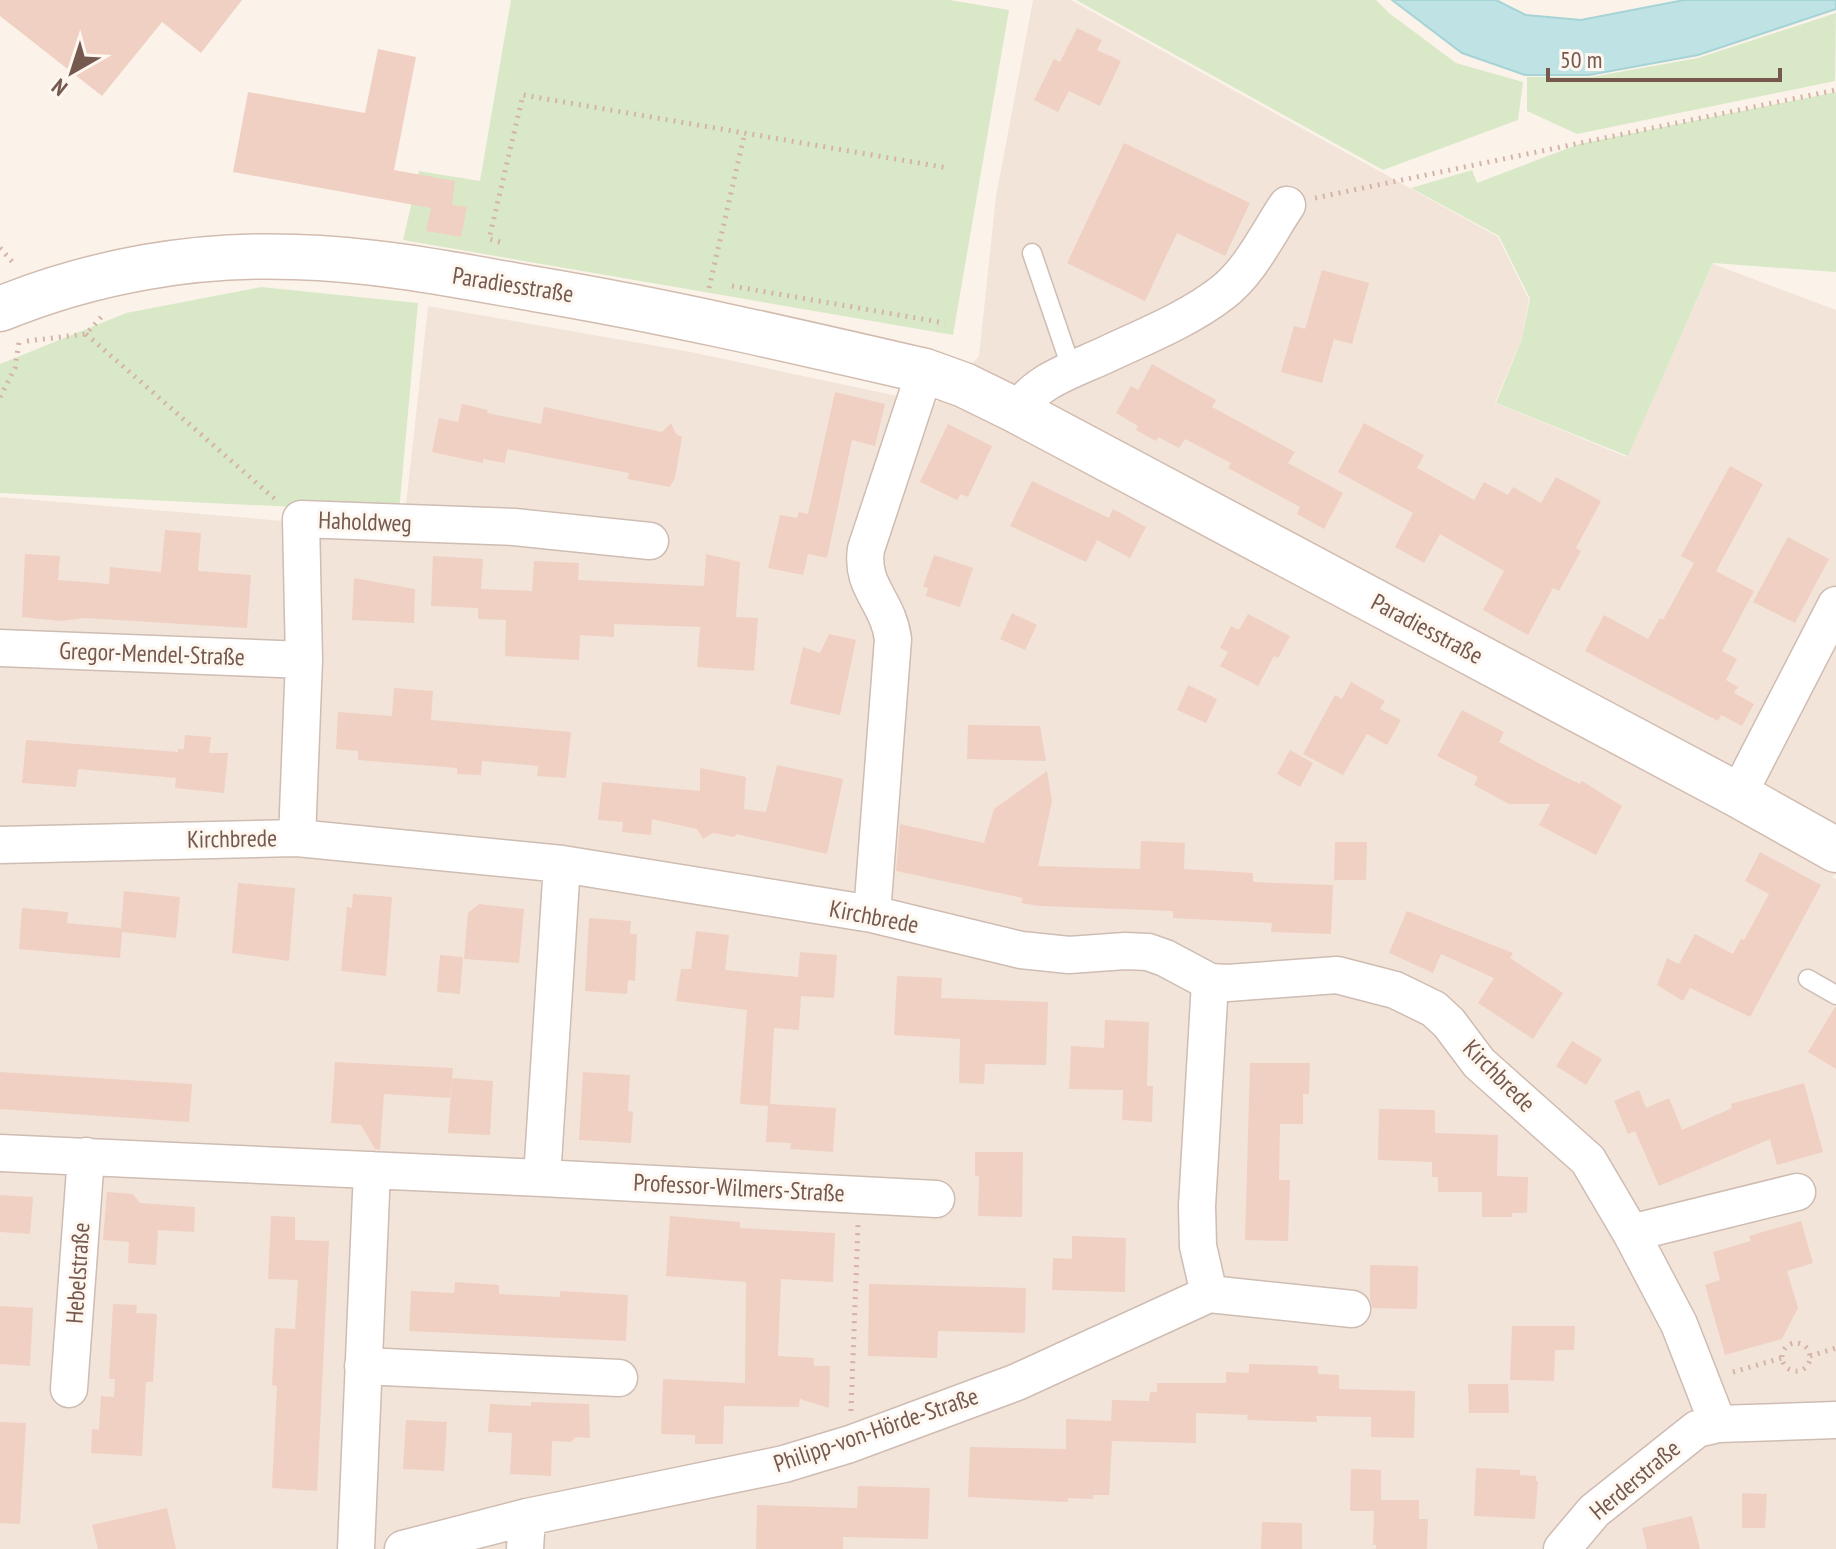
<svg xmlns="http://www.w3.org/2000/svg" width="1836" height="1549" font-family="'PT Sans Narrow',sans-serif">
<rect width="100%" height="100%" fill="#fbf3ea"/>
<path fill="#f3e4d9" d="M1033,0H1071L1498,237L1529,300L1521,340L1495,403L1627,457L1713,264L1836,310V874L1832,877L1836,879V1549H0V497L403,531L428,306L691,352L935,404L979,356L996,196Z"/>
<path fill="#d9e9c8" d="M511,0H950L1009,10L953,335L403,240L419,171L480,181Z
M1076,0H1376L1389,13L1456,63L1523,82L1518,120L1383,170Z
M1836,13L1835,81L1577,134L1527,111V77H1591L1698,58Z
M1836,92V272L1713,263L1628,456L1496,403L1521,341L1530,299L1499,236L1411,188L1472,170L1477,183L1579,144Z
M261,287L418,303L399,512L0,493V364L126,313Z"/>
<path fill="#bfe3e4" stroke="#a6d3d6" stroke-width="2" d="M1392,0H1496L1526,15L1581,20L1684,0H1836V9L1698,55L1589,75H1525L1462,53Z"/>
<path fill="#efd0c3" d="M0,0H242L201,53L162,22L102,96L0,16Z
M1077,28L1102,40L1097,50L1121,61L1100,106L1069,91L1058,112L1034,100L1054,59L1060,62Z
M378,49L416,57L394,170L455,181L452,205L467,207L461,237L426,231L431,208L233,172L248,92L365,113Z
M1124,143L1250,203L1225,256L1177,233L1145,301L1067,263Z
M1322,270L1369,283L1352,344L1334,339L1322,383L1281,372L1294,326L1305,329Z
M1152,364L1216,400L1212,407L1295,452L1288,463L1343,493L1324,529L1297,514L1300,507L1228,468L1231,463L1185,439L1179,448L1158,437L1156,441L1136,430L1138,426L1116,413L1131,386L1138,390Z
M835,392L885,404L875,446L852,440L827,558L808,554L803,575L768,568L780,515L797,518L799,512L808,514Z
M462,404L488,410L487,413L541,424L544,407L662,432L671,423L676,434L682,437L675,478L670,487L628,479L629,473L507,449L505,463L483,459V463L432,452L439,418L458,422Z
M1364,423L1424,455L1417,468L1474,500L1484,482L1508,495L1513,487L1541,503L1556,477L1601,501L1576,548L1581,551L1559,591L1553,588L1528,635L1483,610L1504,571L1440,534L1424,563L1395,547L1413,513L1338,472Z
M948,424L992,446L968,497L961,494L957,500L920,482Z
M1730,466L1763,484L1716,571L1754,591L1722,651L1737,659L1726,680L1738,687L1734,693L1754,704L1742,726L1721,715L1718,721L1585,651L1604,615L1648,639L1660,618L1663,620L1694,563L1681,556Z
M1032,481L1109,518L1113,509L1146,527L1130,558L1097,540L1086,562L1010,526Z
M165,530L201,533L198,571L251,575L247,628L85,618L60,621L22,617L25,554L60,556L58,580L109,584L110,567L161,572Z
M1788,537L1829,559L1795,623L1753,602Z
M706,554L740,562L736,617L758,618L754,671L697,667L700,627L614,624V637L580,635L579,660L505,656L506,620L478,619V608L431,606L433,556L483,559L481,589L532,591L534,561L579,563L578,580L704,586Z
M934,555L973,568L960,607L926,596L928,588L923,587Z
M354,578L415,589L414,623L352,620Z
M1012,613L1037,625L1025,650L1000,639Z
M1248,614L1290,636L1278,658L1274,656L1258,686L1220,666L1228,652L1220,648L1231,626L1239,630Z
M829,634L856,640L840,715L790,704L803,647L820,653Z
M1351,682L1385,701L1380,709L1401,720L1387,745L1367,734L1343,775L1303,754L1335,695L1342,699Z
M1188,685L1217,699L1206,723L1177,710Z
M394,688L433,691L431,720L571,732L566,778L537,776L538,766L482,761L481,775L457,774V768L358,760V751L336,749L338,712L392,716Z
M1462,710L1504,732L1499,742L1565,777L1580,784L1582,781L1622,806L1596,855L1539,825L1550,804H1509L1474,785L1478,777L1437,756Z
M968,725L1040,726L1046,761L967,759Z
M185,735L211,737L209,753H228L224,793L175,788L176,778L78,769L76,787L22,783L26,740L178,752V749H184Z
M1290,750L1313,763L1300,787L1277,774Z
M777,765L843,779L827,854L736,834L735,837L713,833L703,839L697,829L652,819L651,835L622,832L623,822L598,820L602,782L700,791V768L746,777L744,809L766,812Z
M1047,771L1052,801L1038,866L1140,869L1141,841L1185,843L1184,869L1253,873V882L1333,885L1331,934L1271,932L1272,923L1173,918V911L1040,906L1021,903L1023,898L896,871L900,824L984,843L994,809Z
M1335,842H1367L1366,880H1334Z
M1760,852L1821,885L1750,1017L1690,988L1683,1001L1657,985L1667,958L1679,964L1695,934L1733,954L1741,939L1744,940L1769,894L1745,881Z
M238,883L295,888L289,961L232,953Z
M124,891L180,897L176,938L122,932L120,958L19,949L22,908L68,912L67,923L121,928Z
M353,894L392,897L386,976L341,971L347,907L352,908Z
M479,904L524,909L519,963L464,959L468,913Z
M1407,911L1513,953L1510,958L1563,993L1533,1039L1478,1003L1494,978L1441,954L1433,973L1389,953Z
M589,918L631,921L630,934H637L636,957L635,981L628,980L627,994L585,991Z
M696,931L729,935L725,970L798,977L800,952L837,955L834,998L801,996L799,1030L774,1028L770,1104L836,1108L833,1152L790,1149L791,1143L766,1142L768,1106L740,1104L747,1010L676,1001L681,969H691Z
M440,955L463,957L460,994L437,992Z
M897,976L942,978L941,998L1048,1002L1046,1065L985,1064L984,1084L959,1083L960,1039L894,1035Z
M1835,1007H1836V1069L1808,1052Z
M1105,1020L1149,1022L1147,1086H1153L1152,1122L1122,1120L1123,1090L1069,1089L1071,1046L1104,1048Z
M1572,1041L1602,1059L1586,1085L1556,1066Z
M335,1062L453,1068L450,1098L384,1094L380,1150L375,1149L361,1125L331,1123Z
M1250,1063H1310L1309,1094H1303V1124H1280L1279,1180H1290L1288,1241L1245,1240Z
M0,1072L192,1084L189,1122L0,1109Z
M583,1072L630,1075L628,1111L633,1112L631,1143L579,1140Z
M452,1078L493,1081L490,1135L448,1133Z
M1804,1083L1823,1152L1777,1165L1770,1139L1659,1186L1635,1131L1628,1134L1614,1101L1639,1090L1646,1108L1669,1098L1682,1130L1732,1108L1731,1104Z
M1379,1109L1435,1110V1133L1498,1135L1497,1176L1528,1177L1527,1213H1512V1217H1482V1192H1438V1177H1432V1162L1378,1160Z
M975,1152H1023L1022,1217L978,1216L979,1176H975Z
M107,1192L133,1194L140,1203L195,1207L194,1232L158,1230L156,1265L128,1263L129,1242L103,1240Z
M0,1195L33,1197L30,1234L0,1232Z
M271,1216L295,1217V1240L329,1241L317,1491L272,1488L277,1386L272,1385L275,1328L295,1329L298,1280L268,1279Z
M670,1216L740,1222V1228L835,1233L833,1282L781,1279L778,1356L814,1358V1366H830L829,1408L800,1399L799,1407L724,1406L723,1444H695V1435L661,1434L663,1379L745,1383L746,1282L666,1276Z
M1801,1221L1813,1263L1787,1271L1798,1308L1782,1339L1725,1355L1705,1285L1720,1280L1713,1252L1751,1241L1749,1236Z
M1072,1236L1126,1238L1125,1292L1052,1290L1053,1258L1072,1259Z
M1370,1265L1418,1266L1417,1309L1372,1308L1370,1298Z
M455,1282L499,1285V1294L560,1297V1291L628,1295L626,1341L409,1331L411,1291L454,1293Z
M869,1284L1026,1288L1025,1333L938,1331L937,1358L868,1356Z
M113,1304L137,1305L136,1313L157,1314L153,1382H146L142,1456L91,1453L92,1429L99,1430L101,1396L114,1397L115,1379H109Z
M0,1306L33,1308L30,1366L0,1364Z
M1512,1326H1575L1574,1350H1555L1554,1381L1510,1380Z
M1249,1364L1318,1366V1374L1339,1375V1389L1415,1391L1414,1438L1371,1437V1417L1316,1416L1317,1422L1247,1420L1248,1415L1196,1413V1443L1112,1441L1109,1495H1093V1499L1068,1498V1502L968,1497L970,1447L1066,1449V1419L1111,1421L1112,1400L1149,1401L1150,1392H1157V1383H1226V1372L1249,1373Z
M1468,1384H1508L1509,1413H1469Z
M531,1402L589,1404L590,1438L576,1437L571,1442L552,1441L551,1476L510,1474L512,1433L488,1432L490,1404L531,1406Z
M406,1420L447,1422L444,1471L403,1469Z
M0,1422L26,1423L20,1524L0,1523Z
M1476,1468L1520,1470V1475L1536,1476V1481H1538L1535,1519L1474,1516Z
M1351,1469L1381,1470V1500H1419V1519H1428L1427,1549H1376V1545H1373L1374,1511H1350Z
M858,1486L930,1488L928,1539L843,1537V1549H756L757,1505L857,1508Z
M1742,1493L1767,1494L1765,1528H1742Z
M167,1508L176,1549H98L92,1525Z
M1692,1516L1700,1549H1647L1642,1528Z
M1262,1522L1302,1523V1549H1261Z"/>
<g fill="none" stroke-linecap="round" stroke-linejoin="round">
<defs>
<path id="lane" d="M1032,253L1072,370
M1808,979L1836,995"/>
<path id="street" d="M1017,411C1036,381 1072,370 1103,356C1143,337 1187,320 1222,293C1250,272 1268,233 1287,205
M0,648L304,660
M1738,795L1836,605
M297,838L304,660L301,519L514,527L650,541
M0,845L297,838L562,864L872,914L1021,950L1069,955L1125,951L1148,952L1165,958L1210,982L1228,983L1337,975L1395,990L1434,1009L1449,1023L1479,1063L1588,1160L1631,1233L1679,1324L1718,1424
M872,914L893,639C888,601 860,587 866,549L925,371
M0,1153L542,1178L562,864
M542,1178L936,1199
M1631,1233L1797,1192
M1209,1294L1352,1309
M363,1366L619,1378
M69,1389L86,1156
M356,1549L372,1170
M403,1549L527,1517L784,1464L850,1444L1017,1382L1209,1294L1198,1246L1197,1206L1210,982
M525,1549L527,1517
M1562,1549L1594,1511L1697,1429L1718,1424L1836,1420"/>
<path id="secondary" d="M0,309C93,271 195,253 295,257C375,259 456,275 535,289C666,311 795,341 925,371L964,385L1017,411L1738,795L1836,850"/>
</defs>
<use href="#lane" stroke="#cfbcb2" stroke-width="21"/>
<use href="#street" stroke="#cfbcb2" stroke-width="39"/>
<use href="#secondary" stroke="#d2bcb0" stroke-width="47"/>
<path stroke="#d5b3a6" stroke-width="5" stroke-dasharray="2 6" stroke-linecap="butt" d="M1315,198L1836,90
M500,242L489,239L523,95L948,168
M0,248L15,265
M732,286L945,323
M709,288L745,132
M86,334L275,499
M27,341L86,334L104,314
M0,397L15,368L19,342
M1782 1357a14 14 0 1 1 28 0a14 14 0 1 1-28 0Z
M1810,1356L1836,1348
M1733,1372L1782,1358
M851,1411L858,1225"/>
<use href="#lane" stroke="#fff" stroke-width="18"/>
<use href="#street" stroke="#fff" stroke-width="36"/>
<use href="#secondary" stroke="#fff" stroke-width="44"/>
</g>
<g text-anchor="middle" stroke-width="6" stroke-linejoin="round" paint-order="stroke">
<g font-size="24" fill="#75584e" stroke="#fef7f0">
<text transform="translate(513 285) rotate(9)" y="8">Paradiesstraße</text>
<text transform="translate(365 522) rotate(2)" y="8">Haholdweg</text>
<text transform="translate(1427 629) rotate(28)" y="8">Paradiesstraße</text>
<text transform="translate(152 654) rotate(2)" y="8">Gregor-Mendel-Straße</text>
<text transform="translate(232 839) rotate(-1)" y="8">Kirchbrede</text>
<text transform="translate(874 917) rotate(11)" y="8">Kirchbrede</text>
<text transform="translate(1499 1076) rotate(45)" y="8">Kirchbrede</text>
<text transform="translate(739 1188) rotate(3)" y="8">Professor-Wilmers-Straße</text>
<text transform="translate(78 1273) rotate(-86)" y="8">Hebelstraße</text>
<text transform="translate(876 1430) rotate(-19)" y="8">Philipp-von-Hörde-Straße</text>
<text transform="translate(1635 1480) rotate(-40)" y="8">Herderstraße</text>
</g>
</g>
<g transform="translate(72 72) rotate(219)" stroke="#fef7f0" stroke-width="6" paint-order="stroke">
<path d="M0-6L14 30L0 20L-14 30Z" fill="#75584e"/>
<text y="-12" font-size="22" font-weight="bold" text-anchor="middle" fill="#75584e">N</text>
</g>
<path d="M1548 68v12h232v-12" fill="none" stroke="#75584e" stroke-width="4"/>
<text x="1560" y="68" font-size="24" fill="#75584e" stroke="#fef7f0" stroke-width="6" paint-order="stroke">50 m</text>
</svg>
